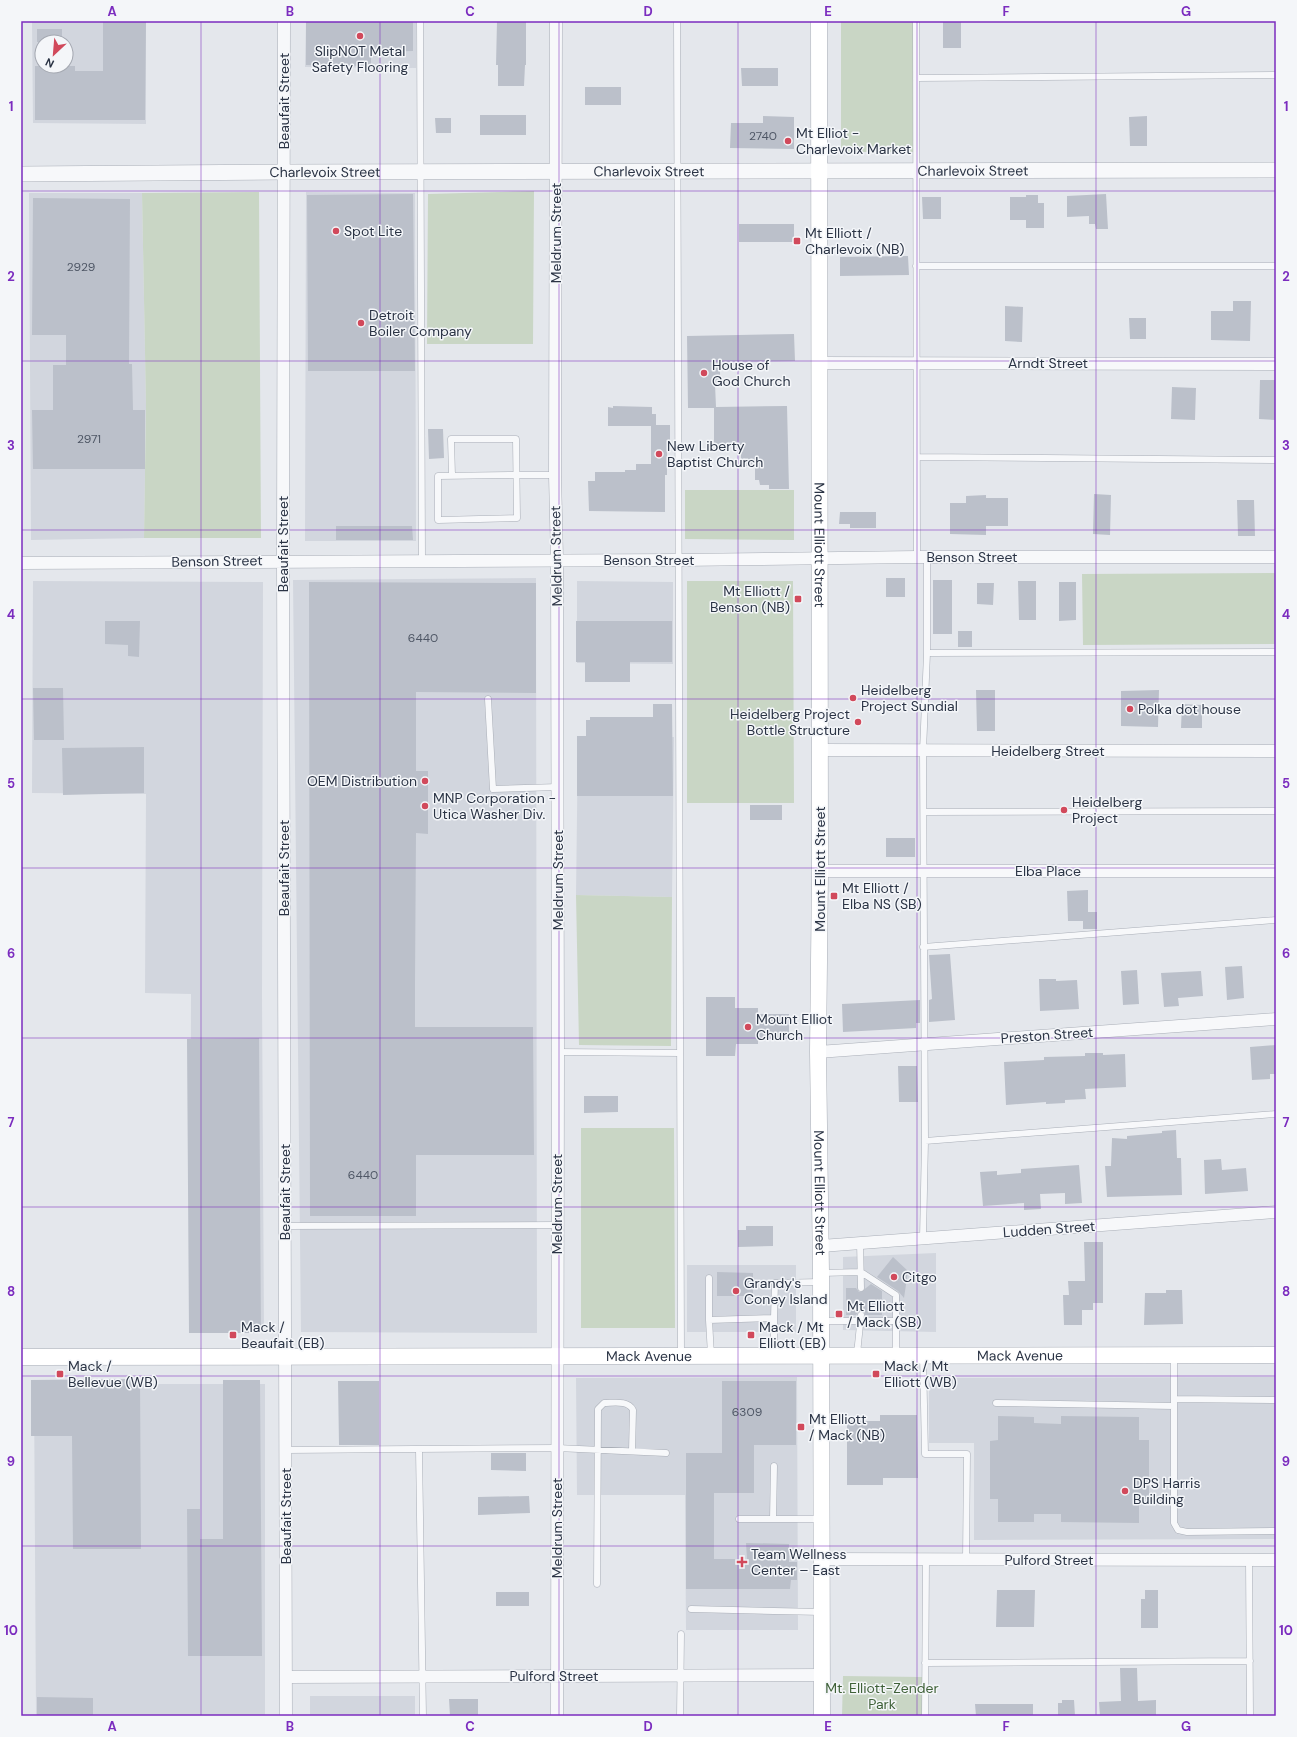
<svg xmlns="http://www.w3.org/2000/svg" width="1297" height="1737" font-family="'DM Sans',sans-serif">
<rect width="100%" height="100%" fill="#e4e7ec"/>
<path fill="#d2d6de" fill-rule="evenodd" d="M32,21H146V124L33,123ZM42,42H66V66H42Z
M306,21H416V68L305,67Z
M306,192L415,193L416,541H305Z
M29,193H142L146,406L144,538L31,540Z
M536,578L537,1333L301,1332L293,580Z
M33,581L263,582L262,995L264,1332L190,1331L191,994L145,993L146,794L32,793Z
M577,581L673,582V664L577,663Z
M578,736L674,737L672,897L576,895Z
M936,1253V1332L843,1330V1257Z
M687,1265H796V1332H687Z
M797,1377L798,1630H686L685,1495H577L576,1378Z
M1276,1377V1539L974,1540V1443H929V1378Z
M34,1384H265V1716H36Z
M310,1696H415V1716H310Z"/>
<path fill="#c9d6c5" d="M841,21H913V152H841Z
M534,191L533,344H427L428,194Z
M259,192L261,538H144L146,406L142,193Z
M685,490H794V540L685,539Z
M1276,573V644L1083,645L1082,574Z
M687,581H793L794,803H687Z
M576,895L672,897L671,1046L579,1045Z
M581,1128H674L675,1328H581Z
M843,1676L922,1677V1716H842Z"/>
<path fill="#bbc0ca" d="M103,21H146L145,120H35V66H75V71H103Z
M306,21H413V51L371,52V66L306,65Z
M497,21H526V65H525L524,86H498V65H496Z
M943,21H961V48H943Z
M37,29H62V42H37Z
M741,68H778V86H742Z
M585,87H621V105H585Z
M480,115H526V135H480Z
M763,116L794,117V149L730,148L731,123H763Z
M1147,116V146H1130L1129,117Z
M435,118H451V133H436Z
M413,194L415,371H308L307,195Z
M1106,194L1108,229H1096L1095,224H1089V216L1067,217V196Z
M1026,195H1038V203H1044V228H1026V220H1010V197H1026Z
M922,197H941V219H923Z
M33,198L130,199L129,364H132L133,410H145V469H33L32,410H53V365H66V335H32Z
M739,224H794V242H739Z
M908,256L909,275L840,276V257Z
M1233,301H1251L1250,341L1211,340V311H1233Z
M1005,306L1023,307L1022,342L1005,341Z
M1129,318H1146V339H1130Z
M794,334L795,361L720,362V383L715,384L716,407L787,406L789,489H769V485H760L759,480H755V466H741V445H714V408H688L687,336Z
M1260,380H1276V420L1259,419Z
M1172,387L1196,388L1195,420L1171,419Z
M613,406L652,407V414H656V425H670V443H667V475H665V512L589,511L588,481H595V472H625V470H636V464H651V426H608V407L613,408Z
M428,429H443L444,458L429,459Z
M1094,494L1111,495L1110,535L1093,534Z
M986,495V498H1008V526H986V535L950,534V503H966V496Z
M1237,500H1254L1255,536H1238Z
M840,512H876V528H850V524H839Z
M336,526H412L413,540H336Z
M886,578H905V597H886Z
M933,580H952V634H933Z
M1018,581H1036V620H1019Z
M309,582L536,583V693L416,692V771H428V834L416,833L415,982V1027H533L534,1155H416V1216H310Z
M1059,582H1076V620L1059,621Z
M977,583H994L993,605L977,604Z
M105,621H140L139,657L128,656V645L105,644Z
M576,621H672V662H630V682H585V662H576Z
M958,631H972V647H958Z
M33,688H63L64,740H34Z
M976,690H995V731H977Z
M1159,690L1158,727L1121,726V691Z
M653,704H672L673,796H577V736H586V720H590V717H653Z
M1182,704L1202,705V728H1181Z
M144,747V793L63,795L62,748Z
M750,805H782V820H750Z
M886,838H915V857H886Z
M1088,890V912H1097V929H1083V921H1068L1067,891Z
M950,954L955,1020L929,1022V1000L932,999L929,955Z
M1242,966L1244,998L1227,1000L1225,967Z
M1137,970L1139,1004L1123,1005L1121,971Z
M1201,971L1203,996L1178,998L1179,1006L1164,1007L1161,973Z
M1039,979H1056V981L1077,980L1079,1009L1040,1011Z
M706,997H735V1008H758V1014H789V1039H758V1044H736L735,1056H706Z
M920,1000V1023H916V1028L843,1032L842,1004Z
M259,1038L261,1333H189L187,1039Z
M1276,1045V1074H1270V1079L1252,1080L1250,1047Z
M1085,1053H1103V1055L1125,1054L1126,1087L1085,1089L1086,1099L1065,1100V1103L1046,1104V1102L1006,1105L1004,1062L1044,1060V1057L1085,1056Z
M898,1066H917L918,1102H899Z
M584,1096H618V1112L584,1113Z
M1176,1130L1177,1158H1181L1182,1195L1107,1197L1105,1166H1111L1112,1138L1127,1139V1136L1162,1133V1131Z
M1221,1159L1222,1170L1246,1168L1248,1191L1205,1194L1204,1160Z
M1079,1165L1082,1203L1065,1204V1193L1040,1194L1041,1209L1024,1210V1203L983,1206L980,1172L997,1171V1175L1021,1173V1169Z
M746,1226H773V1246L738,1247V1230H746Z
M1084,1242H1103V1303H1093V1310H1082V1325H1064L1063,1295H1069L1068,1281H1085Z
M893,1257L908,1271L904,1298L898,1291L877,1277Z
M717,1272L753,1273V1296H717Z
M871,1284L882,1291V1315H865L864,1312L861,1311L858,1312L856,1315H846V1288H856L859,1292H861Z
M1166,1290H1182L1183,1324L1144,1325L1145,1293H1166Z
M140,1379L141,1549H73L72,1436H31V1380Z
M223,1380H260L262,1656H188L187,1509H200V1539H223Z
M338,1381H379V1445H339Z
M722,1381H796V1445H754V1493H714V1559H747L746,1543L789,1544V1562H797V1580H791L790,1589H686V1453H722Z
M880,1415H917L918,1478H883V1485H847V1421H880Z
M998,1416L1034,1417V1423L1061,1424V1416L1139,1417V1440H1149V1499H1139V1523L1061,1522V1514H1034V1522H998V1499H990V1441L998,1440Z
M491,1453H526V1471L491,1470Z
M529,1496L530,1513L478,1515V1497Z
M997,1590H1035L1034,1627H996Z
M1145,1590H1158V1628H1141V1599H1145Z
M496,1592H529V1606H496Z
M1120,1668H1137L1138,1701L1156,1700V1716H1100L1099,1702L1121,1701Z
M37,1697L93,1698V1716H37Z
M449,1699H478V1716H450Z
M1062,1700H1074L1075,1716H1058V1703H1062Z
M975,1704H1033V1716H976Z"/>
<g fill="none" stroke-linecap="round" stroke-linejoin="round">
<defs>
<path id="service" d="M420,21L422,560
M677,21L681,1356
M916,21L917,557
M916,78L1276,75
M916,266H1276
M917,457L1276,460
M452,476L451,439H516L517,518L438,520V476L517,475H555
M927,653L1276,652
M488,699L493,789L558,787
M924,812L1276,811
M923,947L1276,920
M558,1052L680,1053
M925,1141L923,751L927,653V557
M285,1226L557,1225
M923,1238L925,1141L1276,1114
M860,1242L861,1288
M821,1273L861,1272L896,1295V1355
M709,1278V1320L774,1318L775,1283L820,1282
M709,1320L711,1355
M822,1321H896
M774,1354V1318
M857,1354L861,1315
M923,1356L925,1454H967L966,1560
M1174,1357V1523L1178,1530L1187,1532L1276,1531
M1174,1399L1276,1400
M996,1403L1174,1406
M286,1450L557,1448L666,1453
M419,1450L423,1716
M739,1519H821
M773,1519L774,1466
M1249,1560L1250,1716
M597,1584L598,1409L604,1403C614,1403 628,1400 633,1410L632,1451
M691,1609L822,1612
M925,1663L1250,1661
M680,1716L681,1634
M925,1716L926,1560"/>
<path id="minor" d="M284,21L283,561L286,1716
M556,21L555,475L557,560L558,1052L557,1716
M819,363L1276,364
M21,563L679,560L917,557H1276
M820,750L1276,751
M820,871H1276
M818,1052L1276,1019
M821,1246L1276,1212
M822,1559L1276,1560
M286,1677L822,1675"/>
<g id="tertiary">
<path id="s1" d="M21,174L285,172L1276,170"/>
</g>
<g id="secondary">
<path id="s2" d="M819,21L820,871L818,1052L821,1273L822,1716"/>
<path id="s3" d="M21,1357L1276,1355"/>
</g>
</defs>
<use href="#service" stroke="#a9aeb7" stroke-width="7"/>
<use href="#minor" stroke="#a9aeb7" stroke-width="13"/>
<use href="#tertiary" stroke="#a9aeb7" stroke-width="16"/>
<use href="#secondary" stroke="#a9aeb7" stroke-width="17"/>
<use href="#service" stroke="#f7f8fa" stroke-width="6"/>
<use href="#minor" stroke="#f7f8fa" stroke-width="12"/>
<use href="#tertiary" stroke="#f7f8fa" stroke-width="15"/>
<use href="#secondary" stroke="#fff" stroke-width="16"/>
</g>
<path fill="none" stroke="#7b2cbf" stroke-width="1" stroke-opacity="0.55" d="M201,21V1716M380,21V1716M559,21V1716M738,21V1716M917,21V1716M1096,21V1716M21,191H1276M21,361H1276M21,530H1276M21,699H1276M21,868H1276M21,1038H1276M21,1207H1276M21,1376H1276M21,1546H1276"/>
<g fill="#d1495b" stroke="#f4f6f9" stroke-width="1.5">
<circle cx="360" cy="36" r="4"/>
<circle cx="788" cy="141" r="4"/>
<circle cx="336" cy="231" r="4"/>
<rect x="793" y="237" width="8" height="8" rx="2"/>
<circle cx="361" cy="323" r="4"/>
<circle cx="704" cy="373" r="4"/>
<circle cx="659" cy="454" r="4"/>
<rect x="794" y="595" width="8" height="8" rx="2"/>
<circle cx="853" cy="698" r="4"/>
<circle cx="1130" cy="709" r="4"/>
<circle cx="858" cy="722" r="4"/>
<circle cx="425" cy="781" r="4"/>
<circle cx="425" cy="806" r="4"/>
<circle cx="1064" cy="810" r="4"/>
<rect x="830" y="892" width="8" height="8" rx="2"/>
<circle cx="748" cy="1027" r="4"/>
<circle cx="894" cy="1277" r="4"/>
<circle cx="736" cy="1291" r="4"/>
<rect x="835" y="1310" width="8" height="8" rx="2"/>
<rect x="229" y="1331" width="8" height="8" rx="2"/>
<rect x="747" y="1331" width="8" height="8" rx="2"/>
<rect x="56" y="1370" width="8" height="8" rx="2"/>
<rect x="872" y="1370" width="8" height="8" rx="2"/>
<rect x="797" y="1423" width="8" height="8" rx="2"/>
<circle cx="1125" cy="1491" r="4"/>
<path d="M740 1556h4v4h4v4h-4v4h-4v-4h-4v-4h4z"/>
</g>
<g text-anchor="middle" stroke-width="3" stroke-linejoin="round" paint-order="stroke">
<g font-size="12" fill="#4f5766">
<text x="763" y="140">2740</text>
<text x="81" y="271">2929</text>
<text x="89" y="443">2971</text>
<text x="423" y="642">6440</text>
<text x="363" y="1179">6440</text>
<text x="747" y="1416">6309</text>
</g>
<g font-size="14" fill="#2b3445" stroke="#f4f6f9" text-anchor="start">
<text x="360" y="56" text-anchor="middle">SlipNOT Metal<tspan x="360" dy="16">Safety Flooring</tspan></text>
<text x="796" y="138">Mt Elliot -<tspan x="796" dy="16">Charlevoix Market</tspan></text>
<text x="344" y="236">Spot Lite</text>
<text x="805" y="238">Mt Elliott /<tspan x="805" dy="16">Charlevoix (NB)</tspan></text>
<text x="369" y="320">Detroit<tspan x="369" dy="16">Boiler Company</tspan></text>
<text x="712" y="370">House of<tspan x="712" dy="16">God Church</tspan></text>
<text x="667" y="451">New Liberty<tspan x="667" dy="16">Baptist Church</tspan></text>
<text x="790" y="596" text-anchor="end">Mt Elliott /<tspan x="790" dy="16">Benson (NB)</tspan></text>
<text x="861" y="695">Heidelberg<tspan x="861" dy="16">Project Sundial</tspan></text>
<text x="1138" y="714">Polka dot house</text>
<text x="850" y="719" text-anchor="end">Heidelberg Project<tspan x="850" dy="16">Bottle Structure</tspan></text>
<text x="417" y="786" text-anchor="end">OEM Distribution</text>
<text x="433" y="803">MNP Corporation -<tspan x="433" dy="16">Utica Washer Div.</tspan></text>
<text x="1072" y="807">Heidelberg<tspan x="1072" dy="16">Project</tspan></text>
<text x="842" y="893">Mt Elliott /<tspan x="842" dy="16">Elba NS (SB)</tspan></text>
<text x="756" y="1024">Mount Elliot<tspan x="756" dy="16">Church</tspan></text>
<text x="902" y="1282">Citgo</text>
<text x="744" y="1288">Grandy's<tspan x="744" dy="16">Coney Island</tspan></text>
<text x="847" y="1311">Mt Elliott<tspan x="847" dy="16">/ Mack (SB)</tspan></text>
<text x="241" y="1332">Mack /<tspan x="241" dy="16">Beaufait (EB)</tspan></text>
<text x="759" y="1332">Mack / Mt<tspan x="759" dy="16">Elliott (EB)</tspan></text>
<text x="68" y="1371">Mack /<tspan x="68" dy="16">Bellevue (WB)</tspan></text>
<text x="884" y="1371">Mack / Mt<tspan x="884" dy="16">Elliott (WB)</tspan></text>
<text x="809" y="1424">Mt Elliott<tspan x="809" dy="16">/ Mack (NB)</tspan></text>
<text x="1133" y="1488">DPS Harris<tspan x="1133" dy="16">Building</tspan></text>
<text x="751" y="1559">Team Wellness<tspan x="751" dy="16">Center – East</tspan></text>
</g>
<g font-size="14" fill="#2b3445" stroke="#f4f6f9">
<text transform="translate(284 101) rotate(-90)" y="5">Beaufait Street</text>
<text dy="5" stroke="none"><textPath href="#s1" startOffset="952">Charlevoix Street</textPath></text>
<text dy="5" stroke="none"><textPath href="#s1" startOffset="304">Charlevoix Street</textPath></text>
<text dy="5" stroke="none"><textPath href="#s1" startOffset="628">Charlevoix Street</textPath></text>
<text transform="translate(556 233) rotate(-90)" y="5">Meldrum Street</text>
<text x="1048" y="368">Arndt Street</text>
<text transform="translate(283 544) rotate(-90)" y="5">Beaufait Street</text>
<text dy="5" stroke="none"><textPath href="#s2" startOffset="524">Mount Elliott Street</textPath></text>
<text transform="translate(556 556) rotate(-91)" y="5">Meldrum Street</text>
<text x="972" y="562">Benson Street</text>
<text x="649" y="565">Benson Street</text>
<text transform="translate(217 561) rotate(-1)" y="5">Benson Street</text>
<text x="1048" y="756">Heidelberg Street</text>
<text transform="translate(284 868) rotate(-90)" y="5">Beaufait Street</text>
<text transform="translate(820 869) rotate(-90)" y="5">Mount Elliott Street</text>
<text x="1048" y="876">Elba Place</text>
<text transform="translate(558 880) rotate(-90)" y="5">Meldrum Street</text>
<text transform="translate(1047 1035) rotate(-4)" y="5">Preston Street</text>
<text transform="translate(285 1192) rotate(-90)" y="5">Beaufait Street</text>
<text dy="5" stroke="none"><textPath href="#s2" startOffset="1172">Mount Elliott Street</textPath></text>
<text transform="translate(557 1204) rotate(-90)" y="5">Meldrum Street</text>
<text transform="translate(1049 1229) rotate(-4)" y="5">Ludden Street</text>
<text dy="5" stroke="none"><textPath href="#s3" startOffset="999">Mack Avenue</textPath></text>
<text dy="5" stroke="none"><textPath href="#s3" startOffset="628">Mack Avenue</textPath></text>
<text transform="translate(286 1516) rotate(-90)" y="5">Beaufait Street</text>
<text transform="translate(557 1528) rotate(-90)" y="5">Meldrum Street</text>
<text x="1049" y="1565">Pulford Street</text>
<text x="554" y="1681">Pulford Street</text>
</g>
<g font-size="14" fill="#3f6138" stroke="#f4f6f9">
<text x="882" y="1693">Mt. Elliott-Zender<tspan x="882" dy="16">Park</tspan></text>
</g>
</g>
<rect width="1297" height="1737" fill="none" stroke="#f4f6f9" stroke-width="44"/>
<g transform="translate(54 54) rotate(206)"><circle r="19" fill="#f4f6f9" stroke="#a4a8b1"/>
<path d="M0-3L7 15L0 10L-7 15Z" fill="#d1495b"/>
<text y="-6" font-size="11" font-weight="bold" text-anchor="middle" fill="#2b3445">N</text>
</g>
<rect x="22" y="22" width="1253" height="1693" fill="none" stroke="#7b2cbf" stroke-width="1.5"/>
<g font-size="13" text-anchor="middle" font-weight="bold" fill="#7b2cbf">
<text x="112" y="16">A</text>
<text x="290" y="16">B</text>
<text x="470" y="16">C</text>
<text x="648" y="16">D</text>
<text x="828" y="16">E</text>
<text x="1006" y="16">F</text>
<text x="1186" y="16">G</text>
<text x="11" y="111">1</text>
<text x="1286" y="111">1</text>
<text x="11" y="281">2</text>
<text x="1286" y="281">2</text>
<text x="11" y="450">3</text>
<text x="1286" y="450">3</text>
<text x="11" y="619">4</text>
<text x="1286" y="619">4</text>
<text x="11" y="788">5</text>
<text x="1286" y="788">5</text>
<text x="11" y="958">6</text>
<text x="1286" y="958">6</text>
<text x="11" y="1127">7</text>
<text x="1286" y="1127">7</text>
<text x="11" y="1296">8</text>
<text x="1286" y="1296">8</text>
<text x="11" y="1466">9</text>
<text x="1286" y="1466">9</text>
<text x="11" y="1635">10</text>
<text x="1286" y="1635">10</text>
<text x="112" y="1731">A</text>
<text x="290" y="1731">B</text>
<text x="470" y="1731">C</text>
<text x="648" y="1731">D</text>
<text x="828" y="1731">E</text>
<text x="1006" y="1731">F</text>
<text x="1186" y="1731">G</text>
</g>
</svg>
